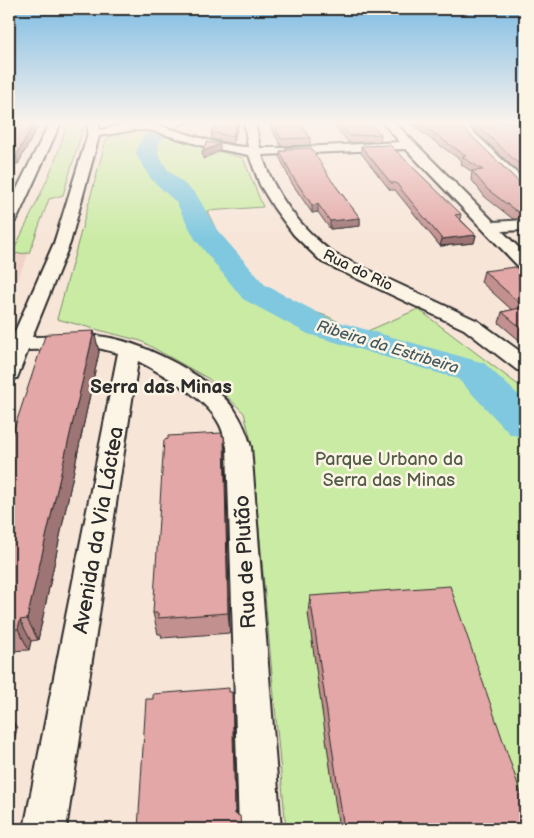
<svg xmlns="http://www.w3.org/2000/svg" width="534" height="838" font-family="'Balsamiq Sans',sans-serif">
<rect width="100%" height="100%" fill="#f7e5d8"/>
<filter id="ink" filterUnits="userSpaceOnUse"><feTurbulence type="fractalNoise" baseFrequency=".02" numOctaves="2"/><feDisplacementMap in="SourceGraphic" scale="10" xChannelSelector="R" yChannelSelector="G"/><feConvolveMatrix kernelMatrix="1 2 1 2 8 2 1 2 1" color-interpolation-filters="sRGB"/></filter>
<g filter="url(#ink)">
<path fill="#f1d2c9" d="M29,253L9,297V254Z"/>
<path fill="#caeba4" stroke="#7a8b68" d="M65,122H85L63,195L49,199L29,253L12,254C23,230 68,143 65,122Z
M143,130L243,158L263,207L207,211L226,250L267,295L329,317L361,334L418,309L525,390V829H286L251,440L244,413L209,379L141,341L57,319L106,140L116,134Z"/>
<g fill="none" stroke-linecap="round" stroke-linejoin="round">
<path fill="#5d8997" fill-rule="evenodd" d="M185,122H189L176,129L173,128Z"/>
<path fill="#7fc8df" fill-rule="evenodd" d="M155,130L162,132L165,136L159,143L158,154L168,170L196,194L217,230L265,285L332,320L484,363L525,401V438L510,434L458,379L308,334L243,299L195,239L176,202L151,179L136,154C139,142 142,133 155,130Z"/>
<defs>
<path id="minor" d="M50,122H61L17,219L14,222L9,223V205Z
M89,122H99V130L130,124L128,122C169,122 207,146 248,147L244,122H255L260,148H283L400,142L382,122H394L494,222L525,220V230L502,231L525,254V268L519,267L406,149L262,155C274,195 302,229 334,254L478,321L525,355V371L517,370L464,329L322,262L294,235L274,208L260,185L249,155L207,147L150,130H134L99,136L70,243L32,337C54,337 76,334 97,336C138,339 210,376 234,409C242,421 247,433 251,447L281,829H239L227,447C225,440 223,431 220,425C206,397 164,375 138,361L66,829H24L118,353L98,348L28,350L17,378L9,380V338H12L54,243L87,137Z
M451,122H463L525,181V192L520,191Z"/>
</defs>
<use href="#minor" stroke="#2b2b2b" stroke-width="4"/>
<use href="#minor" fill="#fcf5e5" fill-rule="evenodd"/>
</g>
<path fill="#c2908f" stroke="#2b2b2b" d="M9,122H40L18,164L9,165Z
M217,122H238V125L233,144L212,139L211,132Z
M268,122H300L310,138V145L281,146Z
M332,122H369L381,134L380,141L349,143Z
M407,122H457L521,184L525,185V219H513L485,197L471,179L472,172L461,164L462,161Z
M466,122H521L525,124V179Z
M361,146L461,214L460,219L476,235L474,243L440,246L395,190H390L361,153Z
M286,149L332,181L360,218V226L330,229L318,212L312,213L291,182L280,158V151H286Z
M484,271L525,275V345L499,323L502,312L512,310L481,282Z
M94,331L99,352L38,640L31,641L29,650L9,651V444Z
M225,458L230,633L162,638L161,634H158L153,613Z
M310,596L525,829H339L308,613Z"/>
<path fill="#9e7574" stroke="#2b2b2b" d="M34,122H40L18,164L16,156Z
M237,122H238V125L233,144V137Z
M220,144V151L203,159L202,152Z
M318,204V212L312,213V205Z
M360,218V226L330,229V221Z
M476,235L474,243L440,246L442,239Z
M94,331L99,352L38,640L27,619Z
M224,436L225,458L230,633L228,613Z
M20,620L31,641L29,650L18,629Z
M232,692L233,711L237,829L235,814Z
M9,714L17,728L9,766Z"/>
<path fill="#e2a7a6" stroke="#2b2b2b" d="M9,122H34L16,156H9Z
M217,122H237L233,137L211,132Z
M272,122H300L310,138L281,139Z
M338,122H369L381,134L350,136Z
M418,122H457L521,184L525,185V210L516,211L487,189L472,171L483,170L462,157L466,156Z
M474,122H521L525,124V170Z
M207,142L220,144L202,152Z
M390,145L461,214L455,215L476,235L442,239L396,183H391L361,146Z
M311,148L332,181L360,218L330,221L318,204L312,205L291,174L280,151H287L286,149Z
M515,267L525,275V331L502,312L524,307L484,271Z
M94,331L27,619L20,620L18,629L9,630V444L45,336L49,335L50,333Z
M222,433V436H224L228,613L158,618V613H153L164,440L168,439V436Z
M450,586L525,805V829H344L310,596Z
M229,688V692H232L235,814L240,816L241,829H138L146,699H153V694Z"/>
</g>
<linearGradient id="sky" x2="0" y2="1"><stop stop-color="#7ebce4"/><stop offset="0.51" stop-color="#fbf3ed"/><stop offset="1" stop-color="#fbf3ed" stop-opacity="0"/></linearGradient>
<rect width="534" height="240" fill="url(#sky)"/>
<g text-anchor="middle" stroke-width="5" stroke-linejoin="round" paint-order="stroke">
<g font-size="15" fill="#2b2b2b" stroke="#fcf5e5">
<text transform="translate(358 270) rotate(26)" y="5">Rua do Rio</text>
</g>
<g font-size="16" font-style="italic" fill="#445a61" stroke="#fcf5e5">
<text transform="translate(388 346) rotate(17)" y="6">Ribeira da Estribeira</text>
</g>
<g font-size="18" fill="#535b49" stroke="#fcf5e5">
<text x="389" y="465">Parque Urbano da<tspan x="389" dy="21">Serra das Minas</tspan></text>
</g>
<g font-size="19" font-weight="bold" fill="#2b2b2b" stroke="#fcf5e5">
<text x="161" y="393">Serra das Minas</text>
</g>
<g font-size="21" fill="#2b2b2b" stroke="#fcf5e5">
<text transform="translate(98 530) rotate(-80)" y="7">Avenida da Via Láctea</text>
<text transform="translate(245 562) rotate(-93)" y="7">Rua de Plutão</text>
</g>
</g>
<rect width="534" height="838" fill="none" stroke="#fcf5e5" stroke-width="30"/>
<rect x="15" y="15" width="504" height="808" fill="none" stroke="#2b2b2b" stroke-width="2" filter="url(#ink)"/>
</svg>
